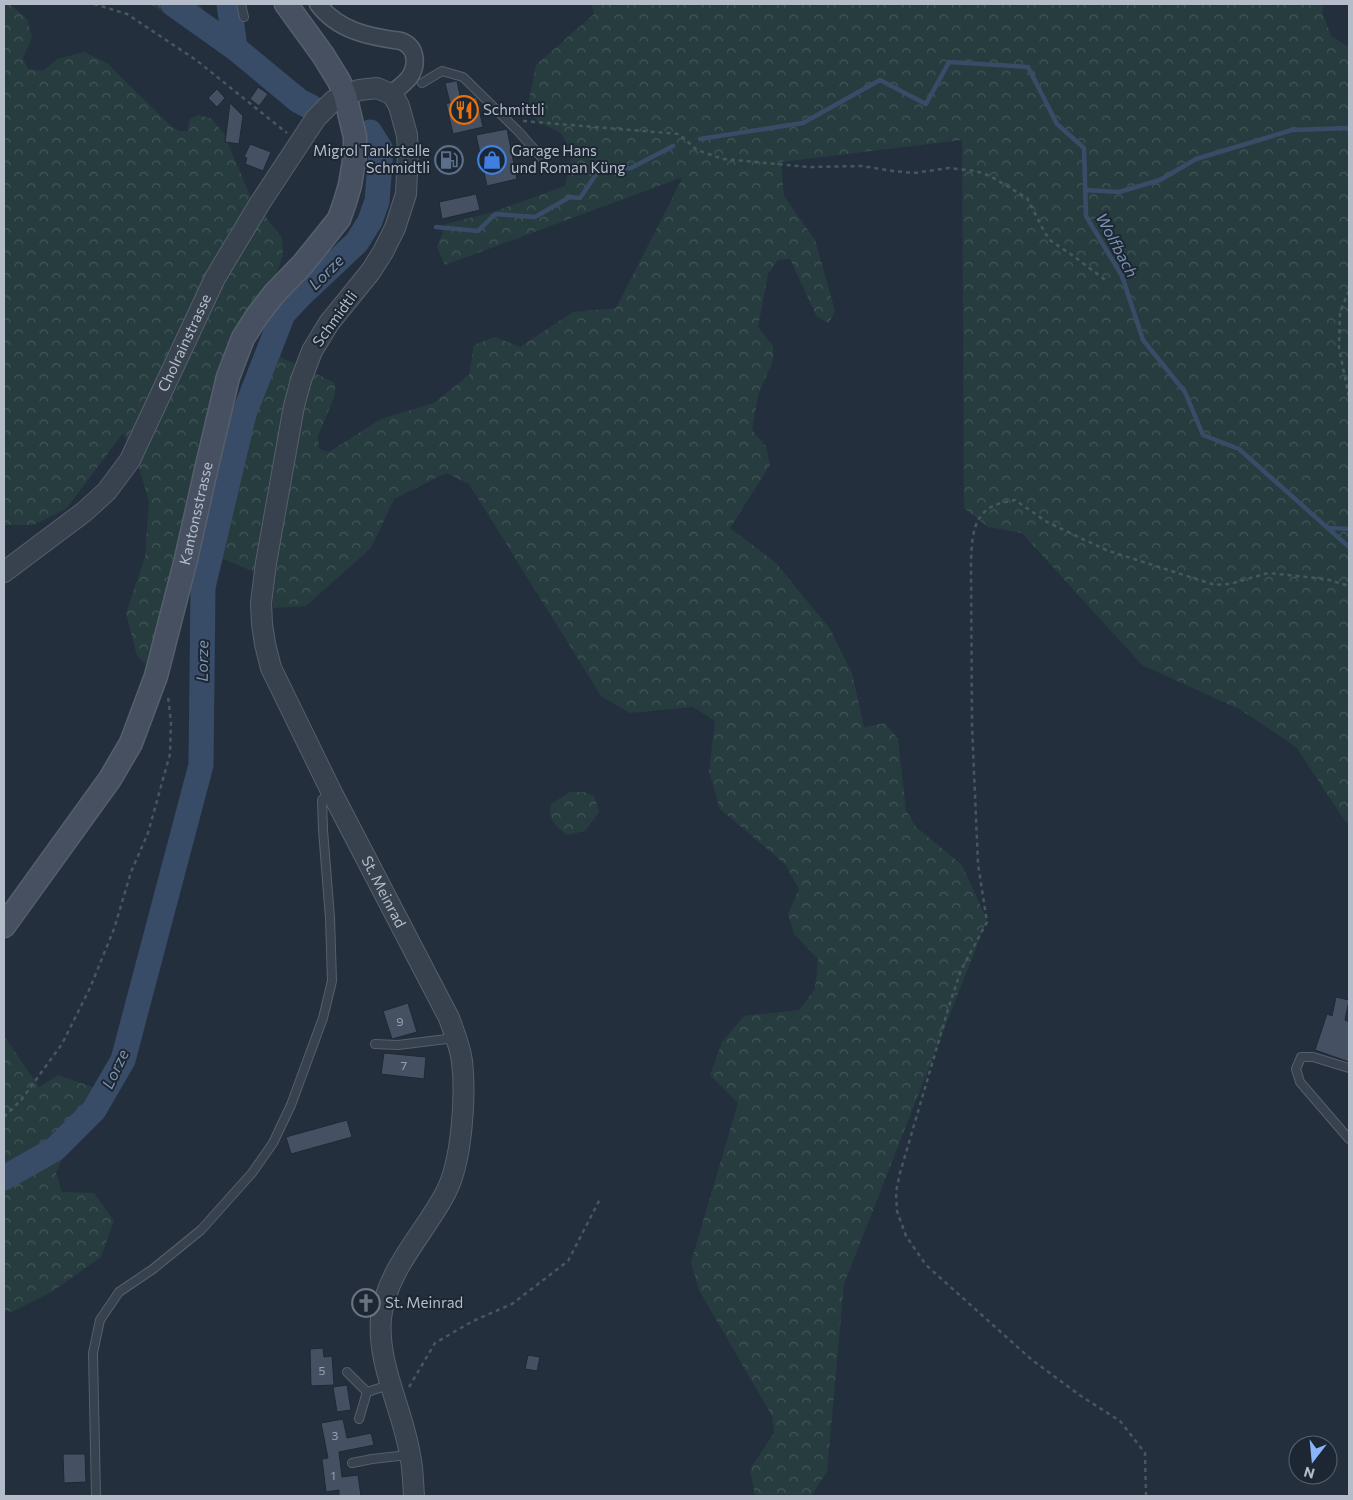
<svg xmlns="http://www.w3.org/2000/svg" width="1353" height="1500" font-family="Commissioner,sans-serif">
<defs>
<pattern id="forest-crowns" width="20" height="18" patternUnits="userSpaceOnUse" patternTransform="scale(1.25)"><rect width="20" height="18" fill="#263c3f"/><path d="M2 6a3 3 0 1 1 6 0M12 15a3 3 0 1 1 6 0" fill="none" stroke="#435659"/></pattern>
</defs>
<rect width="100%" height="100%" fill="#242f3e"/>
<path fill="url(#forest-crowns)" d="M4,4H10L27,19L32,37L23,58L28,69L43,71L57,59L84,52L107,63L171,126L179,131H187L190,119L199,115L212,119L224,134L251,198L282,238L283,255L145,664L137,656L126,613L145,557L149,501L139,468L123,433L66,509L33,525H4Z
M150,4H200L230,54Z
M592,4H1324L1322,12L1331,36L1349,47V824L1345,821L1296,747L1241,710L1142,665L1022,533L988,527L964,508L962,140L781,162L784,196L815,240L835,311L829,323L817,317L790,259L778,260L768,274L758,327L773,346V361L759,392L752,430L766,446L770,465L730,528L776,563L830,629L852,673L864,727L885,723L898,739L906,810L916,827L962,865L987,920L844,1284L827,1472L811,1496H755L750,1469L774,1433L772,1416L699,1290L691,1262L738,1103L710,1075L722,1042L744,1016L799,1010L815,989L818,959L794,934L788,914L799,889L785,864L720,809L709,772L715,721L693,707L630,713L601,696L469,484L446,473L394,499L371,548L306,606L273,608L272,579L213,555L270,352L335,383V395L318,436L319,449L329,452L381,419L434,403L469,375L474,345L495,337L520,347L573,312L616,308L683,177L445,265L437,247L446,224L493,212L565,186L572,153L561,133L537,121L528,105L536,65L594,14Z
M570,792H584L594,796L599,812L585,831L567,835C555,826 548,820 551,804Z
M4,1036L39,1087L58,1075L95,1088L76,1114L67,1148L56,1173L62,1192L94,1193L114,1221L101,1257L53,1291L12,1312L4,1310Z"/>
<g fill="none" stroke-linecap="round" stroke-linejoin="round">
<path stroke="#394c67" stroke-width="4.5" d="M700,139L803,123L880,80L926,104L949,62L1028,67L1057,124L1084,148L1086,216L1122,276L1143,340L1185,392L1203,435L1239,449L1349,547
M1085,190L1119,192L1160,180L1196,159L1292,130L1349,128
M436,227L478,231L495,214L535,217L570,197L580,198L599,170L631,168L673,146
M1330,528L1349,529"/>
<path stroke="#394c67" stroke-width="25" d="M173,4L235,48L299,101L311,107
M229,4L235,48
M4,1178L55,1149L94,1110L123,1060L201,765L203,587L244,414L283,314L301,295L357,242L370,221L377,201L381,150L370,132"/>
</g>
<path fill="#455162" stroke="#1f2835" d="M455,81H457L461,100L476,97L477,99L483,127L453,134L446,103H450L445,83Z
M258,87L268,94L259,106L250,99Z
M217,89L225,98L217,107L208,98Z
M230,103L243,116L239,144L225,142Z
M507,129L517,179L487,186L476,135Z
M250,144L271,152L263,171L245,164L247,158L244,157Z
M453,148L457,168L446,171L441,151Z
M476,194L480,210L442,219L439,202Z
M1336,997L1349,1000L1345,1020L1349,1022V1062L1315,1050L1327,1014L1332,1016Z
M408,1003L417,1032L392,1039L383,1011Z
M384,1053L426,1057L424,1079L381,1074Z
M347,1120L352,1137L291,1154L286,1137Z
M323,1348L324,1357L332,1356L334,1385L311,1386L310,1349Z
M528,1355L540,1357L537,1371L525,1369Z
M347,1385L351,1410L337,1412L333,1387Z
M343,1419L347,1438L371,1433L374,1445L339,1452L342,1477L358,1475L361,1496H339V1490L326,1492L322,1459L328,1458L321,1423Z
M63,1454H85L86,1482L64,1483Z"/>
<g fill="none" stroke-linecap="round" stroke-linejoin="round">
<defs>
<path id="service" d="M241,4L244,17
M422,83L442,71L463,77L518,131L542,158
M375,1044L398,1045L455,1038
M1349,1068L1313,1057H1301L1296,1069L1300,1082L1349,1139
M347,1372L367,1392L389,1385
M359,1419L367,1392
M352,1463L372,1459L408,1455
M96,1496L93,1353L100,1320L119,1292L153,1269L201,1230L252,1173L273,1143L291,1105L323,1018L332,981L330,918L323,830L322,800L330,791"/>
<path id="minor" d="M318,4C338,31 370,37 401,41C417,47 418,65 409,78C404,84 397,89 391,94"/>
<g id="tertiary">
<path id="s1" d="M4,572L84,512L107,491L130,460L215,278L260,203L316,118L333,101L359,90L377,88L391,94L395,99L399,106L407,135L408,153L406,194L395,228L383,252L371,271L329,323L312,351L301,380L294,406L266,563L261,603L262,624L265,644L271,668L331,791L449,1018C454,1032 460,1046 462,1061C466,1096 462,1161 446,1192C425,1233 386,1270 381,1318C377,1365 403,1410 410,1455C413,1468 413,1483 414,1496"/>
</g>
<g id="secondary">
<path id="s2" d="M4,926L110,779L131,743L156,676L186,559L206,470L228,377L243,338L257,316L274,294L303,264L339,219L345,202L350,185L355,155V137L345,95L339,81L323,55L286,4"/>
</g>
</defs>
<use href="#service" stroke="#565f6c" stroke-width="10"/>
<use href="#minor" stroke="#565f6c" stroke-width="19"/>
<use href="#tertiary" stroke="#565f6c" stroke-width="22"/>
<use href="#secondary" stroke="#565f6c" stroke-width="25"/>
<path stroke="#44595c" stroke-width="2.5" stroke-dasharray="4 4" stroke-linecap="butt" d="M94,4L127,14L196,60L287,133
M523,121L679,134L697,150L723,159L809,167L862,166L893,171L914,173L949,168L976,171L990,176L1027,198L1045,233L1051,241L1072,255L1108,282
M1349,291L1340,312L1339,348L1349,397
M4,1117L22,1099L62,1044L90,988L114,929L131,872L148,833L170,754L171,722L168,697
M409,1387L435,1343L473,1321L512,1304L568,1261L600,1199
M1146,1496L1145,1453L1120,1421L1081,1396L1032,1360L926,1265L906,1236L897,1211L896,1192L900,1173L949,1006L961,970L987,922L978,864L972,726L971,561C972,541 972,518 991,507C998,503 1007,502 1015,500L1047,522L1106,550L1215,585L1230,584L1268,573L1326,579L1349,586"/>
<use href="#service" stroke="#38414e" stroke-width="8"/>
<use href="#minor" stroke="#38414e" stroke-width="16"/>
<use href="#tertiary" stroke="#38414e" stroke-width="20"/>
<use href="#secondary" stroke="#465061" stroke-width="22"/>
</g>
<defs>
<symbol id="restaurant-ring" viewBox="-11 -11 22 22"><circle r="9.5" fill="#1d2633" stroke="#e8710a" stroke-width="1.5"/><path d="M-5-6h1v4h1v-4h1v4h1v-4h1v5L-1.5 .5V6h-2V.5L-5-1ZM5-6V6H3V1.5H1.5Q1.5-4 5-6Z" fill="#e8710a"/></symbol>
<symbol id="fuel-ring" viewBox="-11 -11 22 22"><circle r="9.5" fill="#1d2633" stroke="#5c6f8a" stroke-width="1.5"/><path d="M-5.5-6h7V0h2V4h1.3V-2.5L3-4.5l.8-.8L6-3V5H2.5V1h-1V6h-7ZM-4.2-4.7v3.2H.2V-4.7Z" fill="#5c6f8a"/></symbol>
<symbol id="shop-ring" viewBox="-11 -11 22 22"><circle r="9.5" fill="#1d2633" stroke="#3f7fe0" stroke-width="1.5"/><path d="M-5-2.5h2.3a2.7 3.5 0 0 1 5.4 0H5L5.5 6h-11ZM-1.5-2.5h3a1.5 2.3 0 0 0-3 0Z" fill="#3f7fe0"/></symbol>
<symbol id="church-ring" viewBox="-11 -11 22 22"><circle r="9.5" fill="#1d2633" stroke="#6b7280" stroke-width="1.5"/><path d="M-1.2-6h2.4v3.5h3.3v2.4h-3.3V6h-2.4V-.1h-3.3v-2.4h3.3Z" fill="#6b7280"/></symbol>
</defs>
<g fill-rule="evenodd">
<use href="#restaurant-ring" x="448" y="94" width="32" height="32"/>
<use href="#fuel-ring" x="433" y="144" width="32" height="32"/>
<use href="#shop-ring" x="476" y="144" width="32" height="32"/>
<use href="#church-ring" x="350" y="1287" width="32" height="32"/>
</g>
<g text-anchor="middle" stroke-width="4" stroke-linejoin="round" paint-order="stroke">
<g font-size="12" fill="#98a1af">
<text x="400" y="1026">9</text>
<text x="404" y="1070">7</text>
<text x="322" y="1375">5</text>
<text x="335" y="1440">3</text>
<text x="333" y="1480">1</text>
</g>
<g font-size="15" fill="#b4bcc9" stroke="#1d2633" text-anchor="start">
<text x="483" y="115">Schmittli</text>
<text x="430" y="156" text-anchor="end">Migrol Tankstelle<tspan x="430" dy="17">Schmidtli</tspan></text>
<text x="511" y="156">Garage Hans<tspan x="511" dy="17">und Roman Küng</tspan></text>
<text x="385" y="1308">St. Meinrad</text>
</g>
<g font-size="15" fill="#b4bcc9" stroke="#1d2633">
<text transform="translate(335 319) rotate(-54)" y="5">Schmidtli</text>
<text dy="5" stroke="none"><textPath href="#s1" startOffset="299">Cholrainstrasse</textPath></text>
<text dy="5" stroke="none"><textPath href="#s2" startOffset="462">Kantonsstrasse</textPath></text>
<text dy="5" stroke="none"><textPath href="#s1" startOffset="1508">St. Meinrad</textPath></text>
</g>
<g font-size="16" font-style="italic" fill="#7c92b1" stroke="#1d2633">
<text transform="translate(1117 245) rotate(62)" y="6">Wolfbach</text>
<text transform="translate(326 272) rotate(-45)" y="6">Lorze</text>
<text transform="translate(202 661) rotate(-89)" y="6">Lorze</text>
<text transform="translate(115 1069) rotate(-65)" y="6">Lorze</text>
</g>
</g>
<rect width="1353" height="1500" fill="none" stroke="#b4bcc9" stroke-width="10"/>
<g transform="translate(1313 1460) rotate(196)"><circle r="24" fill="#1d2633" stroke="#59626f"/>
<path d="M0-4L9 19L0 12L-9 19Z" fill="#8ab4f8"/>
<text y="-8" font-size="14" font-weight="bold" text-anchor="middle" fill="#b4bcc9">N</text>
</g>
</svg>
